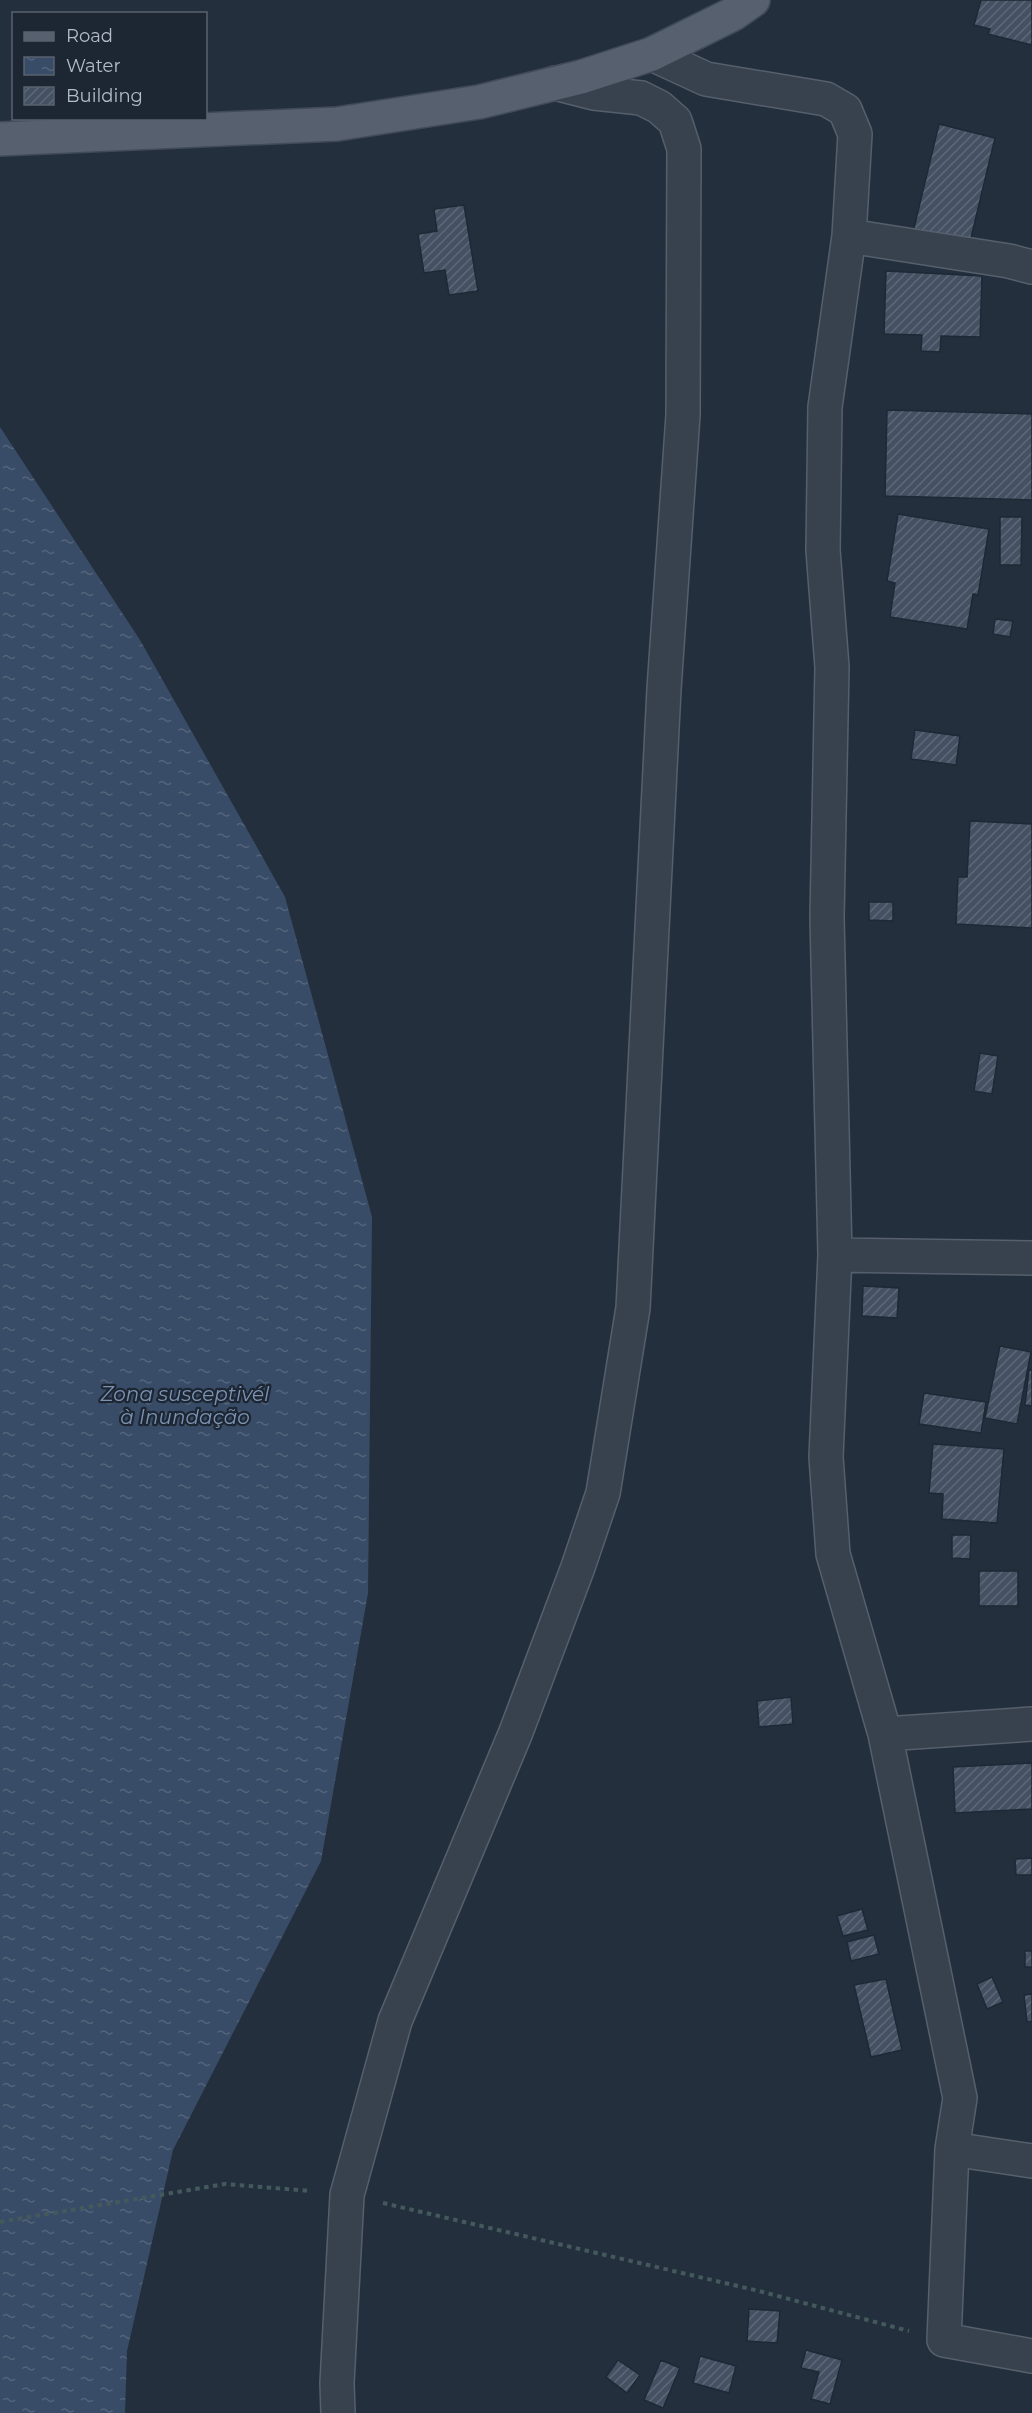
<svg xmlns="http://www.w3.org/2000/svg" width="1032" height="2413" font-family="Montserrat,sans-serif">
<defs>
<pattern id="water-ripples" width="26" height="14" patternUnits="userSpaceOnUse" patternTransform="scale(1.5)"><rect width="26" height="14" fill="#394c67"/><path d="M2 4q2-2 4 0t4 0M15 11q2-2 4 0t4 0" fill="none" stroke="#53647b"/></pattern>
<pattern id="building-hatch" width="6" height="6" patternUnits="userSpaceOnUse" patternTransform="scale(1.5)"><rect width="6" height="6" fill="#455162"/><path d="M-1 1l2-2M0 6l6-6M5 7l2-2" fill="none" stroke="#5d6877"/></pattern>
</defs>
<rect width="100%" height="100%" fill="#242f3e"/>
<path fill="url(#water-ripples)" d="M0,427L140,640L285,897L372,1217L368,1593L321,1861L173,2150L127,2351L125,2413H0Z"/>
<path fill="url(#building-hatch)" stroke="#1f2835" stroke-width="1.5" d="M981,0H1032V45L988,34L990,29L974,25Z
M939,124L995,138L969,246L913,232Z
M464,205L478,291L449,295L445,270L424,273L418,234L437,231L434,209Z
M886,271L982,276L980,337L941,336L940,352L921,351L922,335L884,334Z
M887,410L1032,414V500L885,496Z
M898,514L989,529L978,595L973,594L967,629L890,617L895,583L887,581Z
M1000,517H1022L1021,565H1000Z
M995,619L1013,621L1010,637L993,634Z
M915,730L960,736L956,765L911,759Z
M970,821L1032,824V928L956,924L958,877H967Z
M869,902H893V921L869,920Z
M980,1053L998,1056L992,1094L974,1091Z
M863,1286L899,1288L897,1318L862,1316Z
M1000,1346L1031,1352L1017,1424L985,1418Z
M1029,1370H1032V1406L1025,1405Z
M924,1393L986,1402L981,1433L919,1424Z
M933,1444L1004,1449L997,1523L942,1519L943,1494L929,1493Z
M952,1535H971L970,1559L952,1558Z
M979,1571H1018V1606H979Z
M791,1697L793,1724L759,1727L757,1701Z
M1032,1763V1809L955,1813L953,1767Z
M1032,1858V1875H1016L1015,1859Z
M862,1909L868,1930L843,1936L837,1916Z
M874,1935L879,1954L851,1961L847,1942Z
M1025,1951H1032V1967H1025Z
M992,1977L1003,2002L987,2009L977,1984Z
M886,1979L902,2050L871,2057L854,1985Z
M1032,1994V2021L1027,2022L1024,1995Z
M749,2309L780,2311L777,2343L747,2341Z
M806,2350L842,2360L830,2404L811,2399L819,2372L801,2368Z
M700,2356L736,2366L729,2393L693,2383Z
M618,2360L640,2375L627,2393L606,2377Z
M661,2360L680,2368L663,2408L644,2400Z"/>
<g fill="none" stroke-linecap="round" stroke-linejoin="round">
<defs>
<path id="street" d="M652,54L706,79L826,99L845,110L855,134L849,236L825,407L823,550L832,667L827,918L835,1255L826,1457L833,1554L885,1734L960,2098L952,2149L944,2340L1032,2356
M849,236L1009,261L1032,267
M835,1255L1032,1258
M885,1734L1032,1724
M952,2149L1032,2161
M338,2413L337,2383L347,2195L395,2021L516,1732L578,1567L603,1493L633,1308L664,689L683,415L684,149L675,121L659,107L641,98L594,93L555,83"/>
<path id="primary" d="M0,139L337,124L479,102L581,77L652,54L733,14L753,0"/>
</defs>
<use href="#street" stroke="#565f6c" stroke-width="36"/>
<use href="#primary" stroke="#414a57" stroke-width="36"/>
<path stroke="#44595c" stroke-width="4" stroke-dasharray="4.5 4.5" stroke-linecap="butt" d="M383,2203L759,2291L909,2331
M0,2222L225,2184L311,2191"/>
<use href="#street" stroke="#38414e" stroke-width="33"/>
<use href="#primary" stroke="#56606e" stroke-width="33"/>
</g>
<g text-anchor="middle" stroke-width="4.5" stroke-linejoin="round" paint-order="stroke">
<g font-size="20" font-style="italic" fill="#7c92b1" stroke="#1d2633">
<text x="185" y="1401">Zona susceptivél<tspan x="185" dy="23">à Inundação</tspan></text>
</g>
</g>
<rect x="12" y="12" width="195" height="108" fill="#1d2633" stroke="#59626f" stroke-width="1.5"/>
<rect x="24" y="32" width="30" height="9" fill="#56606e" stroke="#59626f" stroke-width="1.5"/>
<text x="66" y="42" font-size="18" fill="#b4bcc9">Road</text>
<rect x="24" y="57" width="30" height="18" fill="url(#water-ripples)" stroke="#59626f" stroke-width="1.5"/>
<text x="66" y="72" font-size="18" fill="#b4bcc9">Water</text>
<rect x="24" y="87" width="30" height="18" fill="url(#building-hatch)" stroke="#59626f" stroke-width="1.5"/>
<text x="66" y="102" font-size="18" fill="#b4bcc9">Building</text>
</svg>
